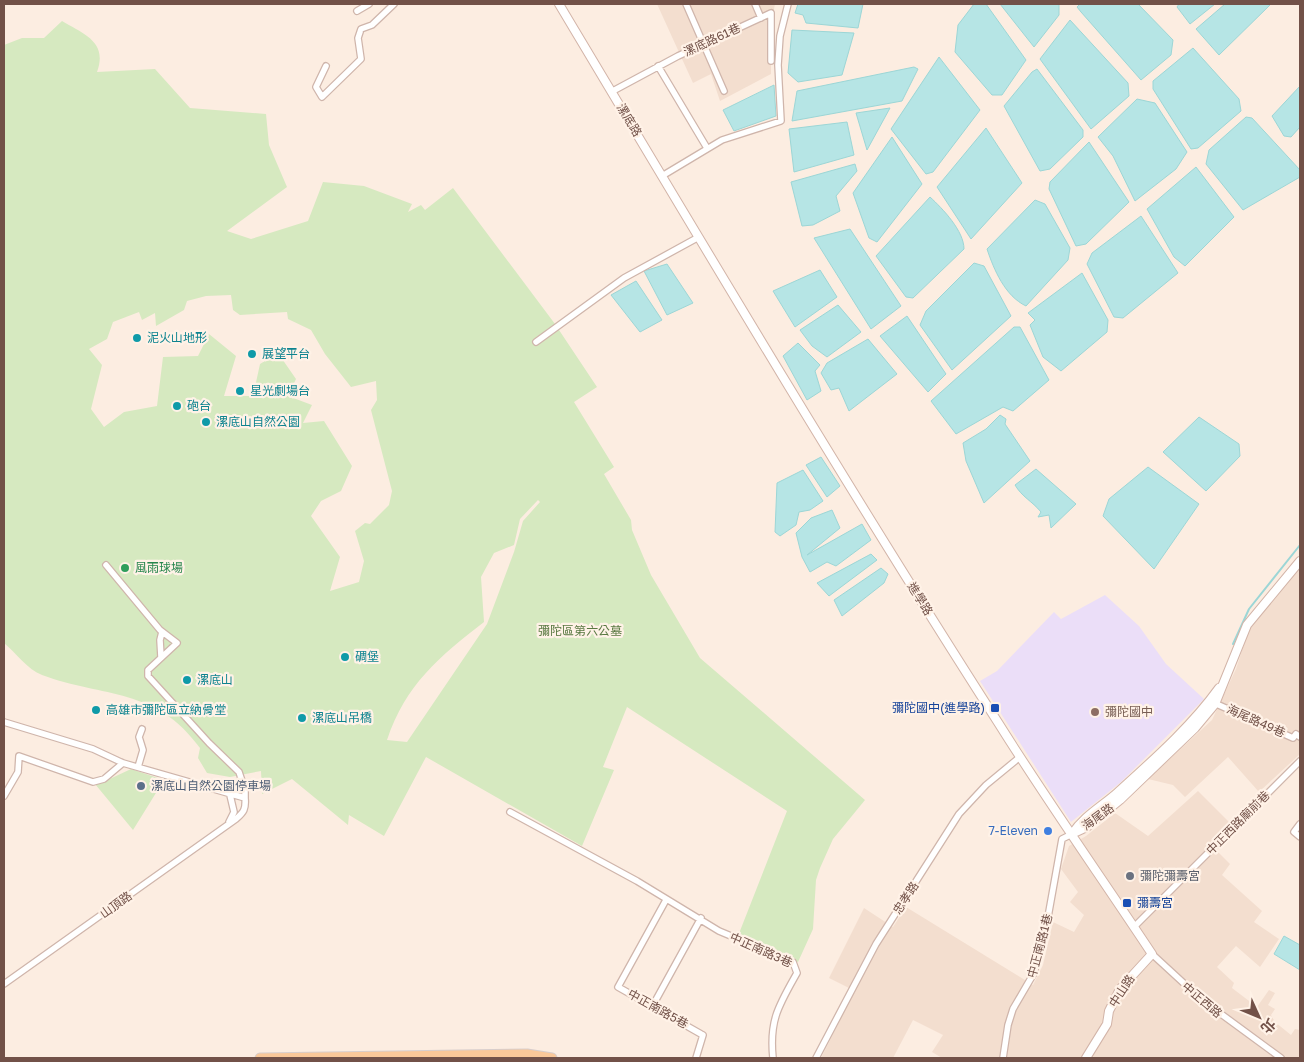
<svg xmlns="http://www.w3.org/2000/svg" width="1304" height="1062" font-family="'Golos Text','Noto Sans TC',sans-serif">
<rect width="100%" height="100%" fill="#fcede1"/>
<path fill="#f3decf" d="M657,4H775L771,24V74L720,101L711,74L693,83Z
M1300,563V754L1259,792L1228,757L1185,797L1173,785L1148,779L1212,720L1236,669L1250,626Z
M1198,791L1230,823L1210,844L1230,864L1222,875L1262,911L1254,922L1279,939L1260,967L1236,946L1217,967L1234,983L1232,988L1257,1007L1269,990L1275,993L1268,1005L1275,1009L1271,1015L1275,1022L1291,1035L1295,1029L1300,1030V1058H942L932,1052L943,1035L913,1020L893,1058H821L855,991L829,978L864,908L893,927L906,907L1033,985L1043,965L1053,922L1074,932L1084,915L1070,902L1078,892L1061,869L1069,846L1086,836L1115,813L1148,836Z"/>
<path fill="#ebdef8" d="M1105,595L1139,626L1166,664L1204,699L1121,782L1071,822L980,681L997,671L1054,612L1061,619Z"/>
<path fill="#d6e9c0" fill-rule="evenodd" d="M62,21C84,34 108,42 97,72L155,69L190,108L266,114L269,145L287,187L227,231L251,239L308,221L323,182L364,186L412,204L408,212L421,205L425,210L453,188L555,324L597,387L574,402L614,467L604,474L631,520L632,530L651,575L700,658L865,800L833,839L820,868L816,880L813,929L798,962L738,936L787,811L627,707L603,767L614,770L582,846L426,757L384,836L349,815L348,825L292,779L262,794L261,771L230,777L207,773L198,758L200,748C156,687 104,698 42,675C28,670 15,652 4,643V45L22,38H44ZM231,295L233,310L240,315L287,312L288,319L311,330L325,354L351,387L376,381L377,400L371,410L392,491L389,505L370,524L365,523L355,531L364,561L359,582L330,591L340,557L311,516L321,501L341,491L352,466L324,421L303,423L312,405L288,396L296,379L278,353L260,364L253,396H224L236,356L209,334L198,356L163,357L157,406L124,412L104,427L91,409L102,365L89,349L107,339L113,322L139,312L142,320L155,313L156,326L184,310L187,301L206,296ZM538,500L540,502L523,521L514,552L487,624L407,742L387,740C406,684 439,657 484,622L481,577L494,553L514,545L520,519Z
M131,769L164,780L133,830L95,784H99Z"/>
<path fill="#b6e5e5" stroke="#9cd6d6" d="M798,4H863L858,28L806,23L803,15L795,13Z
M974,4H986L1026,60L1002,95H992L955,52L958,25Z
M1000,4H1059V15L1034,47Z
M1080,4H1138L1173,40L1171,55L1141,80L1081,12L1077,7Z
M1179,4H1215L1190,24L1177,7Z
M1225,4H1271L1219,55L1196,29Z
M1070,20L1128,83L1129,96L1091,129L1040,59Z
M792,30L854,33L842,75L798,82L788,73Z
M1193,48L1239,99L1241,111L1198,148L1191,149L1153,89V81Z
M939,57L980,110L933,172L926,174L891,129Z
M914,67L918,69L902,101L792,121L797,91Z
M1037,69L1083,130V137L1050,169L1040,171L1004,106L1032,72Z
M774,85L776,116L734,131L723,110Z
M1300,86V127L1291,137L1284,136L1272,116Z
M1137,99L1155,103L1187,152L1176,169L1135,201L1113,156L1098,137Z
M890,108L867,150L856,113Z
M1246,117L1252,118L1300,170V177L1243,210L1206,164L1209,150Z
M847,122L854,155L794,172L789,129Z
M986,128L1022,183L971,239L937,187Z
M892,137L922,184L877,242L869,238L853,193Z
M1089,142L1129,202L1086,244L1076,246L1049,189L1050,182Z
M855,164L857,171L836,196L840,211L813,225L802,226L791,182Z
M1196,167L1234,217L1185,266L1174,257L1147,209Z
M930,197C943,209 964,231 964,249L913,298L906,297L876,256Z
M1035,200L1045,204L1070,248L1068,260L1026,306C1005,296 994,270 987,249Z
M1141,216L1178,273L1123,318L1114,317L1087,264L1092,253Z
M850,229L901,306L871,329L814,238Z
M974,263L984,266L1011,316L952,370L920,325L926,311Z
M667,264L693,303L667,315L644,271Z
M820,270L837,297L795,327L773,291Z
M1082,273L1108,320L1107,332L1061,371L1043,357L1030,325L1035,320L1028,313Z
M636,281L662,320L640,332L611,295Z
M838,305L861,332L827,357L812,346L800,330Z
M907,316L946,374L928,392L880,336Z
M1014,327H1020L1049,380L1013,411L1003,407L956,434L931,401Z
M868,339L897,374L849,411L839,388L831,390L821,373L827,363Z
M798,343L820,365L815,371L821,391L807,400L783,356Z
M1000,415L1006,419L1005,424L1030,461L984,503L966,461L963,443L986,429Z
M1199,417L1239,444L1240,456L1206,491L1163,452Z
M821,457L840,486L827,497L806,465Z
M1148,467L1199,504L1154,569L1103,516L1109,499Z
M1036,469L1076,504L1051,528L1049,515L1038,517L1041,512C1032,501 1022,497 1015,485Z
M803,470L823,501L810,510L799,512L796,525L780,536L775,532L777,483Z
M832,510L840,528L807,555L862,524L871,540L836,566L827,562L810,572L802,557L796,533L811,518Z
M871,554L877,560L829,596L817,583Z
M881,568L888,574L884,583L842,616L834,600Z
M1284,936L1300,945V970L1274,954Z"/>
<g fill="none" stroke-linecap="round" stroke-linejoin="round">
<path stroke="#9cd6d6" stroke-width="2" d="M1233,644L1249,609L1300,545"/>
<defs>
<path id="street" d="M686,4L724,91
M755,4L761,18
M357,11L369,4
M326,66L316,87L322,97L361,59L358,38L361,29L372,25L394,4
M658,66L707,148
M611,92L678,56L771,13V61
M662,176L722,140L781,121L778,65L780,36L788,4
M536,342L624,278L697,238
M106,565L160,630L177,643L148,670V676L209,743L239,772L245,790V798
M161,657L160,640L162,632
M1212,702L1293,738L1296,734L1300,737
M4,722L93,749L123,763L245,798C246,809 244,812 236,819L4,984
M138,767L143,750L139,737L142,729
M4,796L18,772L19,756L93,782L104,779L123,763
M510,812L637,881L719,931L793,962L797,973C779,1005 769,1020 773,1058
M229,822L234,812L230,795
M1300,824L1294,832L1300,837
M666,900L618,987L701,1034L703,1035L696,1058
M1134,927L1300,761
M1152,954L1202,1000L1281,1058
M652,1007L701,918
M816,1058L876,944L959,814L986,785L1020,757
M1003,1058L1008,1025L1013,1009L1034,973L1048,917L1062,839L1072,834"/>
<path id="secondary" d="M559,4C703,245 847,487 999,724C1048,802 1101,877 1152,954L1120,989L1109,1011L1107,1024L1086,1058
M1072,834L1087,827L1120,800L1195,728L1215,704L1247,625L1300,561
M1072,834C1084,816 1101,807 1117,793C1152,761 1191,727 1219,688"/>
<path id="primary" d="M260,1058L527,1054L552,1058"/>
</defs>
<use href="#street" stroke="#cfb5ab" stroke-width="8"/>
<use href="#secondary" stroke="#d2b4a8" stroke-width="10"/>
<use href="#primary" stroke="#d8cecc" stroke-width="11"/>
<use href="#street" stroke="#fff" stroke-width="5.5"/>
<use href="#secondary" stroke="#fff" stroke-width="8"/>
<use href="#primary" stroke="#fac899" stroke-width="9"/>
</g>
<g fill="#0f9aa8" stroke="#fff2e7" stroke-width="2">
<circle cx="137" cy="338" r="5"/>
<circle cx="252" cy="354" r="5"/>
<circle cx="240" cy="391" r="5"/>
<circle cx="177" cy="406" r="5"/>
<circle cx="206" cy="422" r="5"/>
<circle cx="345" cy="657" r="5"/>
<circle cx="187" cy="680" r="5"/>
<circle cx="96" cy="710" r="5"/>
<circle cx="302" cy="718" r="5"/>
</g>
<circle fill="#2e9e5b" stroke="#fff2e7" stroke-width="2" cx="125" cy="568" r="5"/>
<g fill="#1a4fb4" stroke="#fff2e7" stroke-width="2">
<rect x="990" y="703" width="10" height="10" rx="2.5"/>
<rect x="1122" y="898" width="10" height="10" rx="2.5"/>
</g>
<circle fill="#8d6e63" stroke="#fff2e7" stroke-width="2" cx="1095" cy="712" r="5"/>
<circle fill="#5c6f8a" stroke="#fff2e7" stroke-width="2" cx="141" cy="786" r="5"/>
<circle fill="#3f7fe0" stroke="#fff2e7" stroke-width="2" cx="1048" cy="831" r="5"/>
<circle fill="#6b7280" stroke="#fff2e7" stroke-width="2" cx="1130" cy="876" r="5"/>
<g text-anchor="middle" stroke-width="4.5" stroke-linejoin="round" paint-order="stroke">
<g font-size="12" fill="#725148" stroke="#fff2e7">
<text transform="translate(712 40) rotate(-25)" y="4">漯底路61巷</text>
<text transform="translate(629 120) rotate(59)" y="4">漯底路</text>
<text transform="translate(920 599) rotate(58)" y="4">進學路</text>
<text transform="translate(1256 721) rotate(24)" y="4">海尾路49巷</text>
<text transform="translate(1098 817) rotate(-36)" y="4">海尾路</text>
<text transform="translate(1238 823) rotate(-45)" y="4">中正西路廟前巷</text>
<text transform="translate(906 898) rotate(-57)" y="4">忠孝路</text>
<text transform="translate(116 905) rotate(-36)" y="4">山頂路</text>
<text transform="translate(1040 946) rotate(-75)" y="4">中正南路1巷</text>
<text transform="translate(761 950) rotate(24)" y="4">中正南路3巷</text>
<text transform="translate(1122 991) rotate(-57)" y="4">中山路</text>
<text transform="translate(1202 1000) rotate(40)" y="4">中正西路</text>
<text transform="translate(658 1009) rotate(29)" y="4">中正南路5巷</text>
</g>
<g font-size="12" fill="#0d838f" stroke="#fff2e7" text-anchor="start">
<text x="147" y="342">泥火山地形</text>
<text x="262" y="358">展望平台</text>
<text x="250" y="395">星光劇場台</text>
<text x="187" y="410">砲台</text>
<text x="216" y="426">漯底山自然公園</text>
<text x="355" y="661">碉堡</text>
<text x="197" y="684">漯底山</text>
<text x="106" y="714">高雄市彌陀區立納骨堂</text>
<text x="312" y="722">漯底山吊橋</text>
</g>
<g font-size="12" fill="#27864d" stroke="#fff2e7" text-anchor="start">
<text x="135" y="572">風雨球場</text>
</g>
<g font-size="12" fill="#597841" stroke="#fff2e7">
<text x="580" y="635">彌陀區第六公墓</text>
</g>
<g font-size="12" fill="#164399" stroke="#fff2e7" text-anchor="end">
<text x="985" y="712">彌陀國中(進學路)</text>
<text x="1137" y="907" text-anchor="start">彌壽宮</text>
</g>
<g font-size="12" fill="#785e54" stroke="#fff2e7" text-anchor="start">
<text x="1105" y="716">彌陀國中</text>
</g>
<g font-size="12" fill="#4e5e75" stroke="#fff2e7" text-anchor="start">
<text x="151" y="790">漯底山自然公園停車場</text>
</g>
<g font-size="12" fill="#366cbe" stroke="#fff2e7" text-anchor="end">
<text x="1038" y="835">7-Eleven</text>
</g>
<g font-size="12" fill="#5b616d" stroke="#fff2e7" text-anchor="start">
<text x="1140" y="880">彌陀彌壽宮</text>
</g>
</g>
<rect width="1304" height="1062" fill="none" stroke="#725148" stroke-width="10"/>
<g transform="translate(1259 1017) rotate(134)" stroke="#fff2e7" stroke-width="4" paint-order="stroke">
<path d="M0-4L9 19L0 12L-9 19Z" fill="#725148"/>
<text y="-8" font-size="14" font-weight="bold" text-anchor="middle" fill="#725148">北</text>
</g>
</svg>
